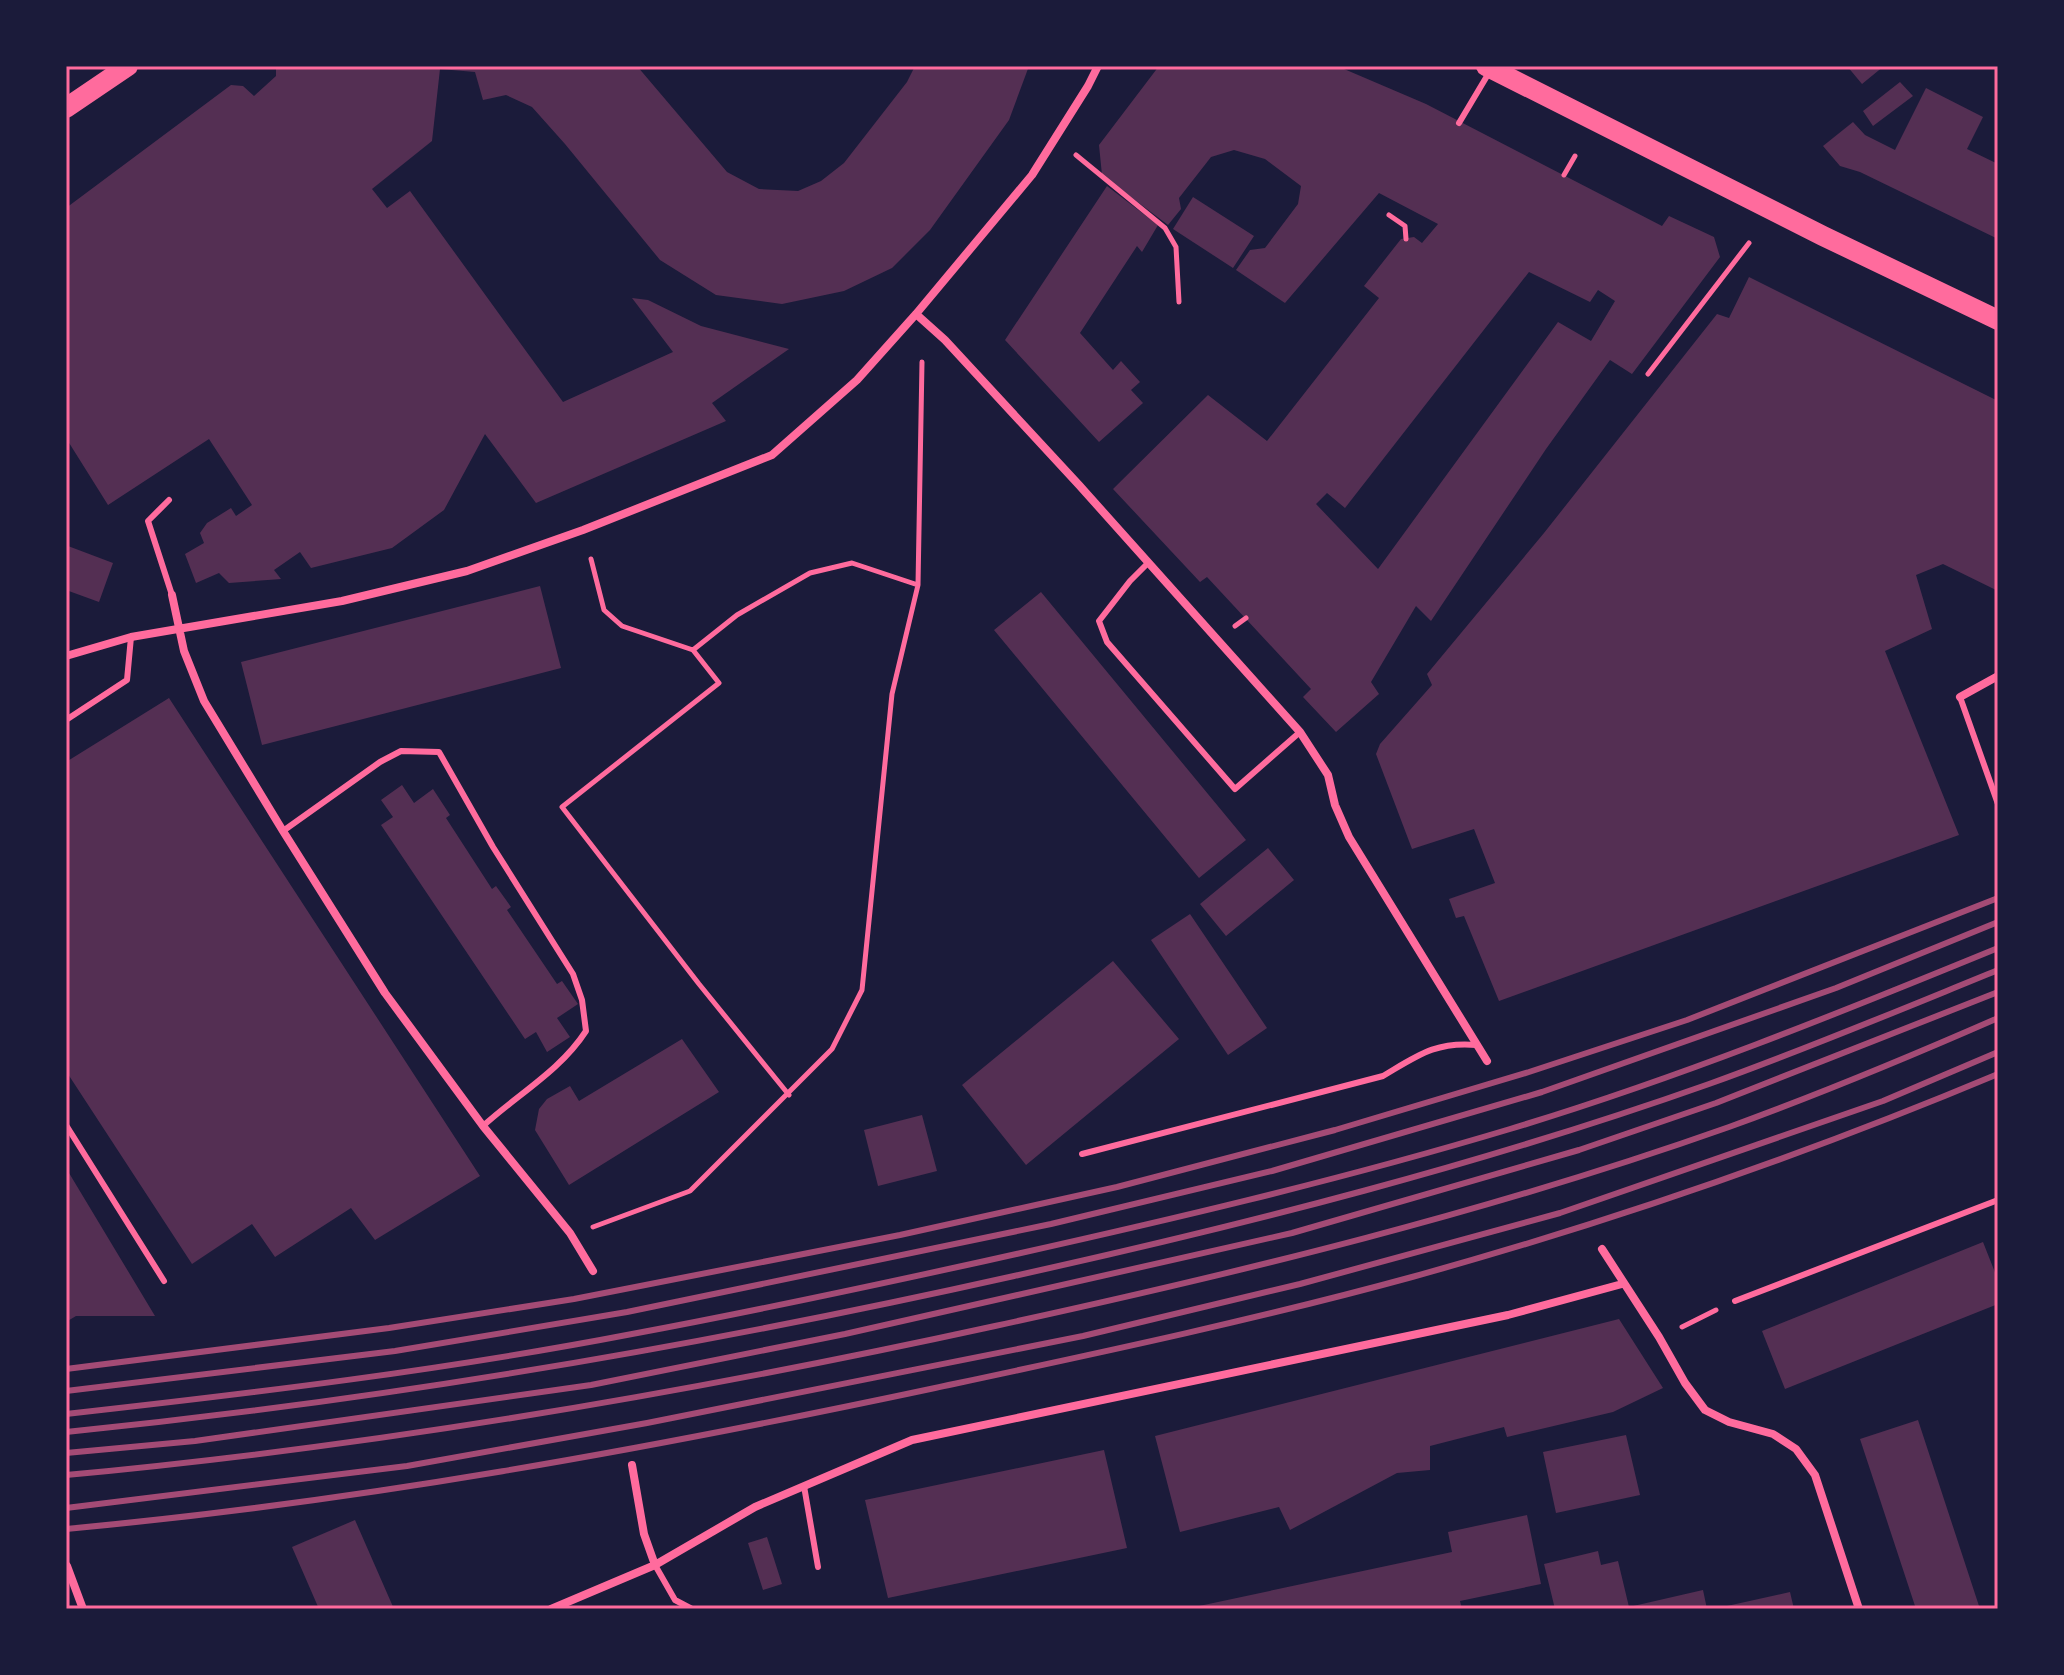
<svg xmlns="http://www.w3.org/2000/svg" width="2064" height="1675" font-family="Barlow,sans-serif">
<rect width="100%" height="100%" fill="#1b1b3a"/>
<path fill="#542f53" fill-rule="evenodd" d="M276,66H637L727,172L759,189L798,191L821,181L844,163L907,82L915,66H1029L1009,120L930,230L892,268L844,291L782,304L716,295L660,260L565,144L532,107L506,95L483,100L475,72L440,69L432,141L372,189L387,208L410,191L563,402L673,352L632,298L648,300L701,326L789,349L712,403L726,421L536,503L485,434L444,510L392,548L311,568L300,552L274,570L281,579L229,583L219,573L196,583L185,554L204,543L200,533L207,523L231,508L236,516L252,505L209,439L108,505L66,438V208L231,85L243,86L254,96L276,76Z
M1159,66H1337L1426,104L1662,226L1669,216L1714,237L1720,257L1632,374L1610,360L1546,449L1431,621L1416,606L1371,682L1379,694L1336,732L1303,697L1311,689L1207,577L1200,582L1113,489L1208,395L1267,441L1379,298L1364,286L1401,239L1414,237L1422,243L1438,224L1379,193L1285,303L1236,270L1250,250L1265,248L1298,204L1301,186L1265,159L1234,150L1211,157L1179,198L1181,209L1168,225L1102,175L1099,145ZM1529,272L1590,302L1598,290L1615,301L1591,341L1558,322L1378,569L1316,504L1327,493L1345,508Z
M1847,66H1884L1862,84Z
M1900,82L1913,96L1873,126L1863,111Z
M1926,88L1983,117L1967,149L1998,164V239L1860,172L1840,166L1823,146L1853,122L1865,135L1895,150Z
M1107,186L1158,225L1142,252L1137,246L1080,333L1113,370L1121,361L1140,382L1131,390L1143,403L1099,442L1005,340Z
M1193,197L1254,236L1233,268L1173,229Z
M1749,277L1998,401V591L1943,564L1916,575L1932,629L1885,651L1959,835L1499,1001L1464,916L1456,918L1449,899L1495,883L1474,829L1412,849L1376,754L1380,744L1432,685L1427,674L1544,533L1717,314L1729,318Z
M68,546L113,563L99,602L66,590Z
M540,586L561,668L262,745L241,662Z
M1041,592L1246,840L1199,878L994,630Z
M169,698L480,1176L375,1240L351,1208L275,1257L252,1224L192,1264L66,1071V762Z
M402,785L414,803L433,789L450,815L446,818L492,889L496,886L511,907L507,910L557,984L562,981L578,1004L557,1018L570,1037L547,1052L536,1032L525,1039L381,825L393,817L381,800Z
M1268,848L1294,880L1226,936L1200,904Z
M1190,914L1267,1028L1228,1055L1151,940Z
M1113,961L1179,1039L1026,1165L962,1085Z
M682,1039L719,1092L569,1185L535,1130L539,1109L547,1099L570,1086L579,1101Z
M922,1115L937,1171L878,1186L864,1130Z
M66,1168L155,1316H76L66,1322Z
M1983,1242L1998,1280V1304L1785,1389L1762,1331Z
M1619,1319L1663,1388L1613,1412L1507,1437L1504,1427L1430,1446V1470L1397,1473L1290,1530L1279,1507L1180,1532L1155,1436Z
M1918,1420L1980,1609H1916L1860,1439Z
M1626,1435L1640,1495L1556,1513L1543,1452Z
M1104,1450L1127,1548L888,1598L865,1500Z
M1527,1515L1541,1584L1460,1601L1462,1609H1185L1452,1552L1448,1532Z
M355,1520L394,1609H319L292,1547Z
M767,1537L782,1584L763,1590L748,1543Z
M1598,1551L1601,1565L1618,1561L1629,1607L1703,1590L1707,1609H1555L1544,1564Z
M1790,1592L1794,1609H1718V1608Z"/>
<g fill="none" stroke-linecap="round" stroke-linejoin="round">
<path stroke="#ff6b9d" stroke-width="5" d="M1076,155L1165,228L1176,247L1179,302
M1564,175L1575,156
M1389,215L1405,226L1406,239
M1648,374L1749,243
M591,559L604,610L622,626L693,650L719,683L562,807L699,984L789,1095
M1235,626L1246,618
M693,650L737,615L810,573L852,563L918,585
M593,1227L690,1191L832,1049L862,990L892,694L918,585L922,362
M1682,1327L1716,1310"/>
<path stroke="#ff6b9d" stroke-width="6" d="M1459,123L1490,71
M169,500L148,521L172,595
M1148,563L1130,581L1099,621L1107,642L1235,789L1300,732
M1960,697L1998,804
M66,720L127,680L131,637
M283,831L380,762L401,751L439,752L493,847L573,974L582,1000L586,1031C560,1071 518,1094 483,1126
M66,1125L164,1281
M1082,1154L1383,1076C1417,1056 1436,1041 1477,1045
M1735,1301L1998,1200
M804,1486L818,1567
M655,1565L675,1600L692,1609"/>
<path stroke="#ff6b9d" stroke-width="8" d="M916,314L945,340L1079,485L1300,732L1328,775L1335,805L1349,837L1487,1061
M172,595L184,651L204,701L283,831L385,993L483,1126L570,1233L593,1271
M66,656L131,637L342,601L467,571L583,530L772,455L857,380L916,314L1032,175L1088,86L1098,66
M1960,697L1998,676
M1602,1249L1659,1337L1685,1383L1705,1410L1729,1422L1773,1434L1796,1449L1815,1475L1859,1609
M632,1465L644,1534L655,1565
M67,1566L83,1609
M551,1609L655,1565L755,1507L912,1440L1508,1315L1622,1284"/>
<path stroke="#ff6b9d" stroke-width="20" d="M1486,66L1823,236L1998,320
M66,108L128,66"/>
<path stroke="#a44b75" stroke-width="6" d="M66,1369L389,1328L574,1299L900,1235L1117,1187L1335,1130L1529,1072L1687,1020L1998,898
M66,1391L395,1351L627,1312L1051,1224L1272,1171L1542,1092L1836,988L1998,922
M66,1414C255,1393 445,1370 632,1334C750,1312 867,1287 985,1261C1161,1222 1337,1181 1510,1129C1676,1079 1837,1014 1998,948
M66,1432C385,1400 701,1346 1014,1276C1249,1224 1483,1164 1709,1084C1807,1049 1902,1009 1998,970
M66,1453L195,1441L591,1385L845,1334L1292,1233L1579,1150L1716,1103L1998,992
M66,1475C379,1446 688,1393 995,1326C1243,1272 1489,1212 1729,1127C1820,1094 1909,1057 1998,1018
M66,1508L407,1466L647,1423L1083,1336L1300,1284L1560,1213L1883,1101L1998,1052
M66,1529C358,1502 648,1449 935,1388C1094,1354 1255,1320 1412,1277C1611,1222 1807,1154 1998,1074"/>
</g>
<rect width="2064" height="1675" fill="none" stroke="#1b1b3a" stroke-width="136"/>
<rect x="68" y="68" width="1928" height="1539" fill="none" stroke="#ff6b9d" stroke-width="3"/>
</svg>
